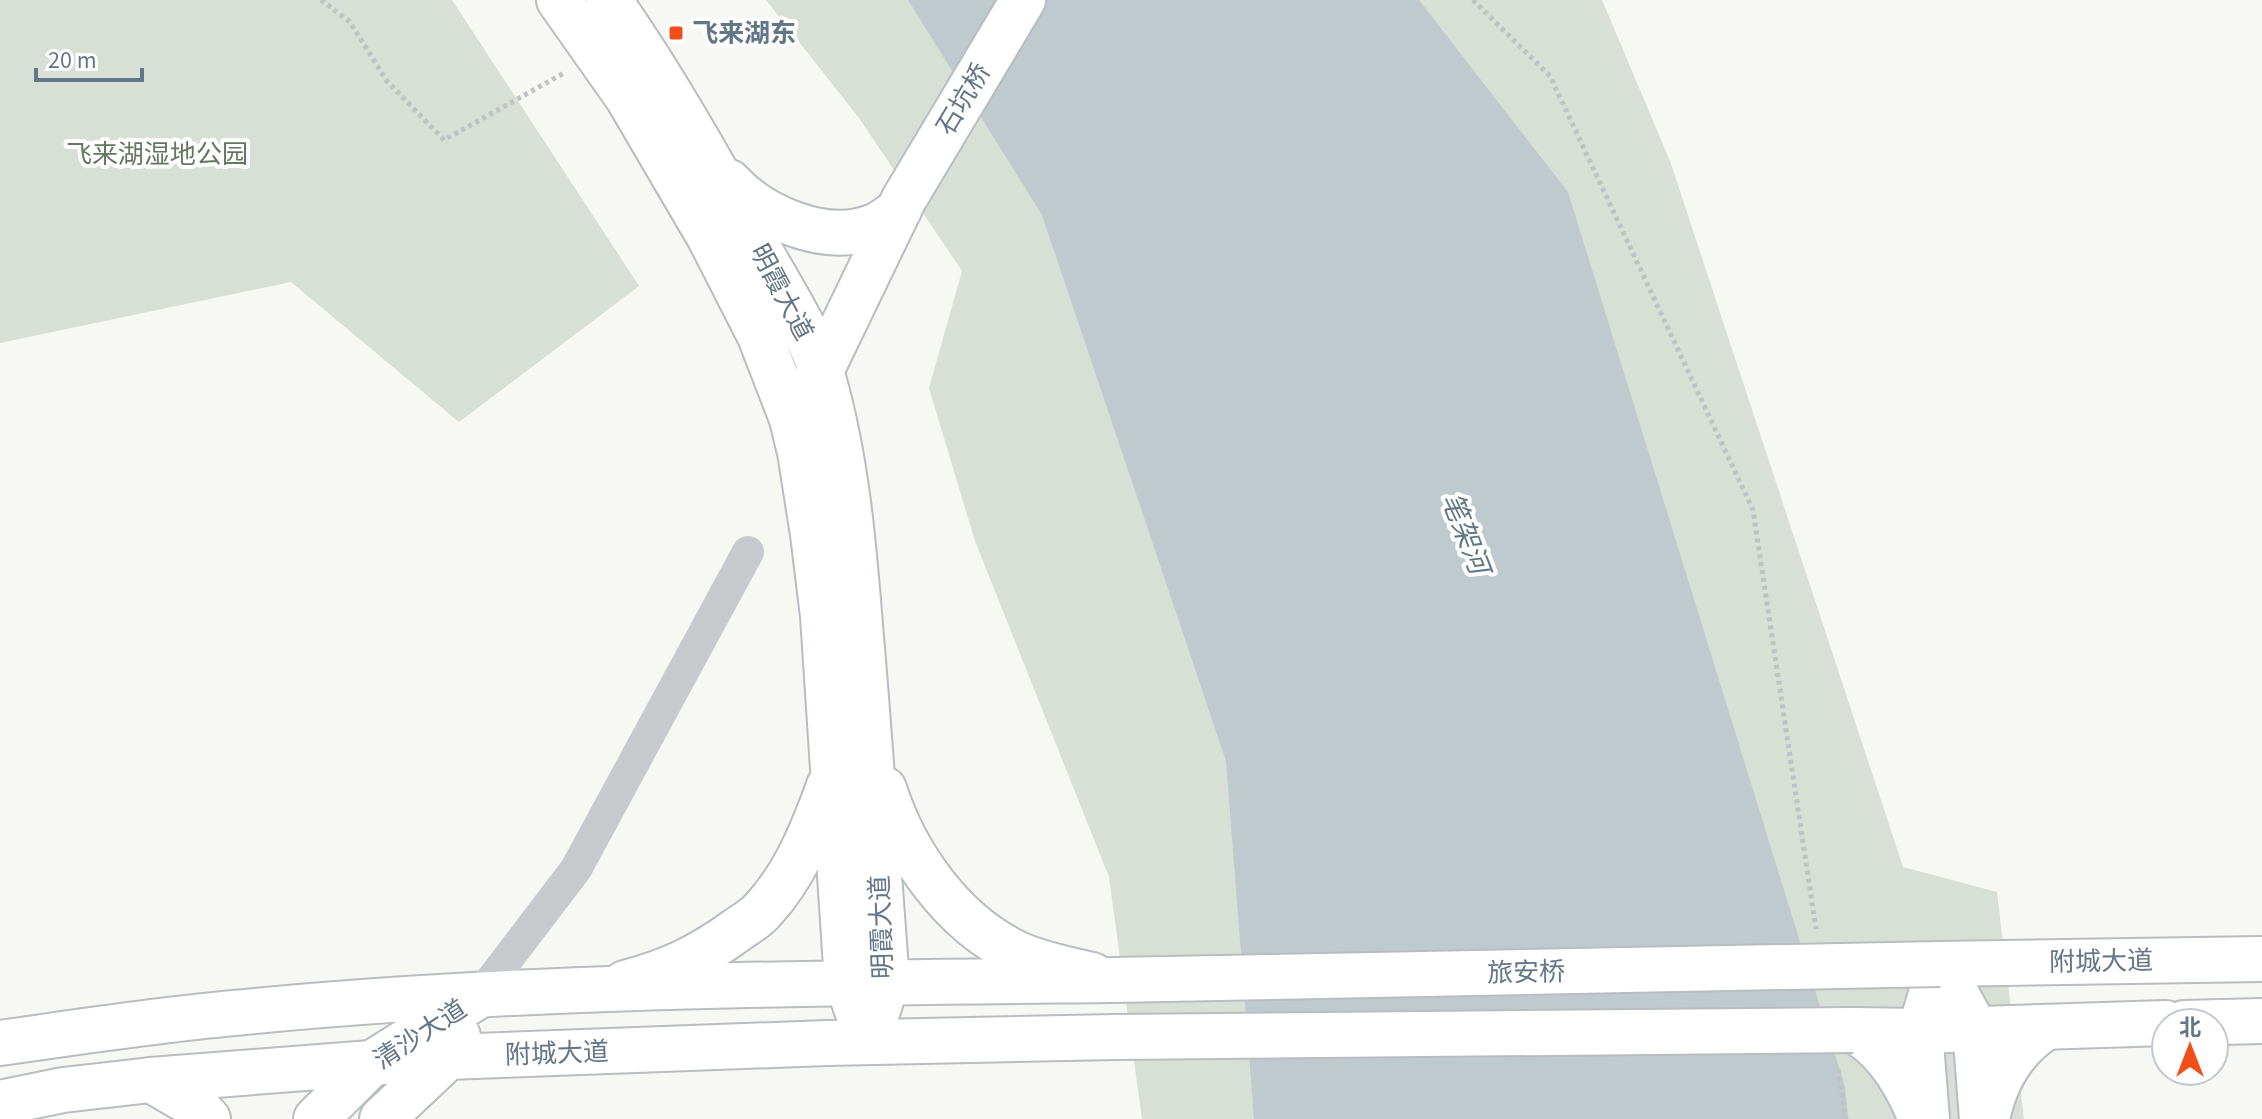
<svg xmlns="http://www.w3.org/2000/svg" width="2262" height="1119" font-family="'Source Sans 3','Noto Sans SC',sans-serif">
<rect width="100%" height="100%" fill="#f7f7f3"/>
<path fill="#d8dfd4" d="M0,0H452L639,286L459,422L291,282L0,343Z
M766,0H1602L1670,161L1903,867L1997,892L2024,1119H1142L1109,877L975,541L929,388L962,271L859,118Z"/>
<path fill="#bfcacf" d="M908,0H1419L1568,192L1845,1087L1848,1119H1254L1226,761L1042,215Z"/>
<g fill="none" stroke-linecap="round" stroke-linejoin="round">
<defs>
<path id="secondary" d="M559,0L628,98L710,238L760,336L792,419L800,452L813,534L823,616L847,982L868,1041
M609,0C665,80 712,164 759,249C781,289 809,330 822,374C847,459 854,549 861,637C871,752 878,867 887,982L875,1019
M729,182C761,217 825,245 872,227C882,224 890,217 899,210
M812,386L821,371L904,199L1023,0
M884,789C905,855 952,922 1016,953C1039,964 1067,969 1092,975
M1940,964L1975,1028L1982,1119
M625,983C670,971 700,957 737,930C745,924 755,919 762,911C795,876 813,830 829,786
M1853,1030C1886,1048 1907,1084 1921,1119
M151,1080L196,1106L208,1119
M316,1119L372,1063L480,995
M382,1119L448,1057L458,1036
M1927,1119L1920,1031L1940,964
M1987,1119C1995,1080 2014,1047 2047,1027"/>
<path id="primary" d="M1940,964L2262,959
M2184,1023L2262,1021
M1853,1030L1920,1031L2166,1023
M0,1043C78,1032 156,1020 234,1013C526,984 820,983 1113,980
M0,1103L63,1090L151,1080L448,1057L827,1043L1116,1037"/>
</defs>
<use href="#secondary" stroke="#b8bdc2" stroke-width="48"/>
<use href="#primary" stroke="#b9bdc1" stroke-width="48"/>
<path stroke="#bfc2c4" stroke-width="5" stroke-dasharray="4 4" stroke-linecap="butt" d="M321,0L350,22L386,80L444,140L564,73
M1473,0L1550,76L1753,510L1816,929
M1838,1069L1846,1119"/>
<path stroke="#c6cacd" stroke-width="32" d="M480,995L576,869L748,552"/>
<use href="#secondary" stroke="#fff" stroke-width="44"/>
<use href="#primary" stroke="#fff" stroke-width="44"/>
<defs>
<path id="primary-bridge" d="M1113,980L1940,964
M1116,1037L1853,1030"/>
</defs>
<use href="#primary-bridge" stroke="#b9bdc1" stroke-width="48" stroke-linecap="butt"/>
<use href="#primary-bridge" stroke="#fff" stroke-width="44"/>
</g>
<rect fill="#f04f19" stroke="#fff" stroke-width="3" x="668" y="25" width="16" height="16" rx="4"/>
<g text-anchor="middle" stroke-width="8" stroke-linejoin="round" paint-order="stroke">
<g font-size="26" font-weight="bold" fill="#637687" stroke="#fff" text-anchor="start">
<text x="692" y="42">飞来湖东</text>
</g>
<g font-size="26" fill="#637687" stroke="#fff">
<text transform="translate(963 99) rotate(-59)" y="9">石坑桥</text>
<text transform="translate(782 292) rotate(62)" y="9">明霞大道</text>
<text transform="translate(881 927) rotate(-92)" y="9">明霞大道</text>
<text transform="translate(2101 961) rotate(-1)" y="9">附城大道</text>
<text transform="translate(1526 972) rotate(-1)" y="9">旅安桥</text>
<text transform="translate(420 1034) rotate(-33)" y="9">清沙大道</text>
<text transform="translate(557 1053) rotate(-2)" y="9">附城大道</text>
</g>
<g font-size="26" fill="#64785f" stroke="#fff">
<text x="157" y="163">飞来湖湿地公园</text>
</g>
<g font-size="28" font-style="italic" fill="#5f7883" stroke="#fff">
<text transform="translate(1466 533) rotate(69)" y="10">笔架河</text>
</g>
</g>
<g transform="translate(2190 1047)"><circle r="38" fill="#ffffff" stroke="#c1c8cf" stroke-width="2"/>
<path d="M0-6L14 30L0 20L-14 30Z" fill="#f04f19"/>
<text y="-12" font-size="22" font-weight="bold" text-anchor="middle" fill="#637687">北</text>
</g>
<path d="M36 68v12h106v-12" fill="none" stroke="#637687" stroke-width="4"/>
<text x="48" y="68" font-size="24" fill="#637687" stroke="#ffffff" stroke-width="6" paint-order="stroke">20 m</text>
</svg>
